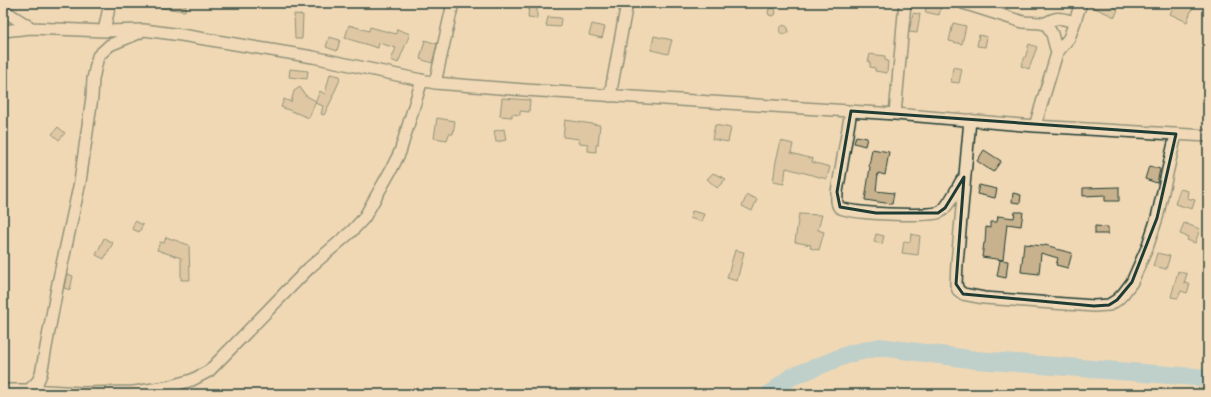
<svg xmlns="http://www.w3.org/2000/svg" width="1211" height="397" font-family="'Patrick Hand',sans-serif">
<rect width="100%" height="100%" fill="#f1d8b5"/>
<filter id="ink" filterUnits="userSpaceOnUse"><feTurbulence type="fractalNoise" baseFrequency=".025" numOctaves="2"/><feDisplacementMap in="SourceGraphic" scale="8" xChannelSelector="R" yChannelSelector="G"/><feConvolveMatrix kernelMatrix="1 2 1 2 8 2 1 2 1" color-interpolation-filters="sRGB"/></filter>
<g filter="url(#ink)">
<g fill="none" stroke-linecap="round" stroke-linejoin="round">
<path stroke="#84c4e4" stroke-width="18" d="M770,394L791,377L849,354L880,347L977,360L1208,378"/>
</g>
<path fill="#c8b28d" stroke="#1f3d34" d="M162,3L186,4L185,11L162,8Z
M529,3H537V19L528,18Z
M1088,3H1104L1118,9L1115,17L1088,5Z
M1175,3H1187L1193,6L1187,22L1170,14Z
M927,4L941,7L939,15L925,12Z
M768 12a4 4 0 1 1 8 0a4 4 0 1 1-8 0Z
M913,13L920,14L917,33L909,32Z
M294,14L303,15L302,39H295Z
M548,17L561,18L560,27L546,26Z
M953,23L966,26L962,44L949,41Z
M592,24L605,27L602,38L589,35Z
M349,25L369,31L370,27L396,34L397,29L410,34L398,63L391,60L396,48L379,43L378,48L345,38Z
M779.5 30a4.5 4.5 0 1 1 9 0a4.5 4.5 0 1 1-9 0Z
M979,35L987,37L985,47L977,46Z
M654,36L672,40L668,54L651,50Z
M329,37L340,40L337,51L326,47Z
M425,40L437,44L432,63L420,59Z
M1029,44L1037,47L1029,69L1021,66L1026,55Z
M870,54L885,56V60L888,61L887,73L875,71V68L870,67V62H868Z
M953,67L962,69L959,83L951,82Z
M290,69L308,71L307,79L289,77Z
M330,74L340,76L339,82L332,97H333L324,115L321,114L323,106L315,103L320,91L325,94Z
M300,87L305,95L316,101L309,118L281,107L284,99L291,102L294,91Z
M502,98L530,100L529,112L520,111V115L512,114V117L500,116Z
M437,118L455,121L453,134H449L447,140L434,138Z
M565,120L600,125L598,145H596V152L588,151V144L579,143V139L563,137Z
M715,125L731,128L728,142L712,139Z
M58,127L65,133L59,140L52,134Z
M504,129L506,140L496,142L494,131Z
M856,136L867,138L865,146L854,143Z
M781,141L793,144L791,153L813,159L812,162L830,167L827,179L786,168L784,184L773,182L776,161Z
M872,149L889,152L885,175L878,173L876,191L894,193L892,204L865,200L870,167L869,166Z
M984,150L1001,161L993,172L977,161Z
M1149,166L1160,169L1157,183L1145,179Z
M713,173L726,179L717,188L707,179Z
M979,185L997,189L995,198L977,194Z
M1119,187V201H1105V195L1083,196V188Z
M1180,189L1188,191L1187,198L1195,200L1192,209L1175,204Z
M1013,193L1021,195L1020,203L1012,202Z
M747,195L757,199L752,211L742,206Z
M692,211L704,214L701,222L690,218Z
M1015,212H1023L1021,226L1007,224L1003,260L982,257L984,243H985L986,227L990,228V222H997L998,216L1014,218Z
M799,214L822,215L818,230L824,232L819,250L810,248L811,245L795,242Z
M135,221L143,225L139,232L132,229Z
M1184,223L1200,229L1195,243L1187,240L1188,237L1180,234Z
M1095,226L1108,227V234H1095Z
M876,234L884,236L882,244L874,242Z
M911,234L920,236L918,255L902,253L904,241L910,242Z
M166,237L189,245L190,280H181V258L157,250L160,242L164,243Z
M104,238L113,243L104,259L96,255Z
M1024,244L1044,246L1045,245L1056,248V249L1072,253L1068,268L1056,265L1058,258L1041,253L1039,274L1021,272Z
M735,250L744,252L737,281L727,278Z
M1157,253L1170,256L1166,269L1153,266Z
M1000,260L1008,261L1006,278L997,276Z
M1178,271L1187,274L1184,283L1190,284L1187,293L1181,291L1178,298L1171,297Z
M67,274L73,276L70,290L64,288Z"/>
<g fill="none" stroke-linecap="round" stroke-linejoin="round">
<defs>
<path id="minor" d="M963,3L1023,22L1041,23L1047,25L1052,34L1057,53L1035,126
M3,10L31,28
M1044,24C1058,16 1060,18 1075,22
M3,31L31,28L104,31L144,30L181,35L313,57L435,83L525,90L895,114L1035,126L1208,136
M104,31L110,3
M1057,53L1069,38L1072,30L1081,3
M435,83L453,3
M610,96L627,3
M851,111L837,192C837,197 836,204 839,207C846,214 930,217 940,212C948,208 957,188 962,180
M895,114L905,3
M970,120L957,263L956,284L958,290L963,294L984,298L1094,306L1109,305L1117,300L1123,294L1132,282L1147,248L1157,218L1176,134
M3,390H29L82,393L134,392L167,387L192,380L209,371L309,268L352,231L364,218L391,170L400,152L422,80
M29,390L38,381L41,374L58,283L80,182L92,97L93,79L98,56L110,45L139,33"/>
</defs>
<use href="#minor" stroke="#1f3d34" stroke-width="14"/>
<use href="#minor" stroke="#f1daba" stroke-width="11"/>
</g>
</g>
<path d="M0 0H1211V397H0ZM851,111L1176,134L1157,218L1132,282L1117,300L1109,305L1094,306L963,294L956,284L964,177L945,208L938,213H876L840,207L837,192Z" fill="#f1d8b5" fill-opacity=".55" fill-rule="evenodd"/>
<path fill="none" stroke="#1f3d34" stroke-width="3" stroke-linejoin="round" d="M851,111L1176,134L1157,218L1132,282L1117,300L1109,305L1094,306L963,294L956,284L964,177L945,208L938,213H876L840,207L837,192Z"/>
<rect width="1211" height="397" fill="none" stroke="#f1daba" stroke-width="16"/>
<rect x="8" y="8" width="1195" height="381" fill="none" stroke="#1f3d34" stroke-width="1.5" filter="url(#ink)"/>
</svg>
